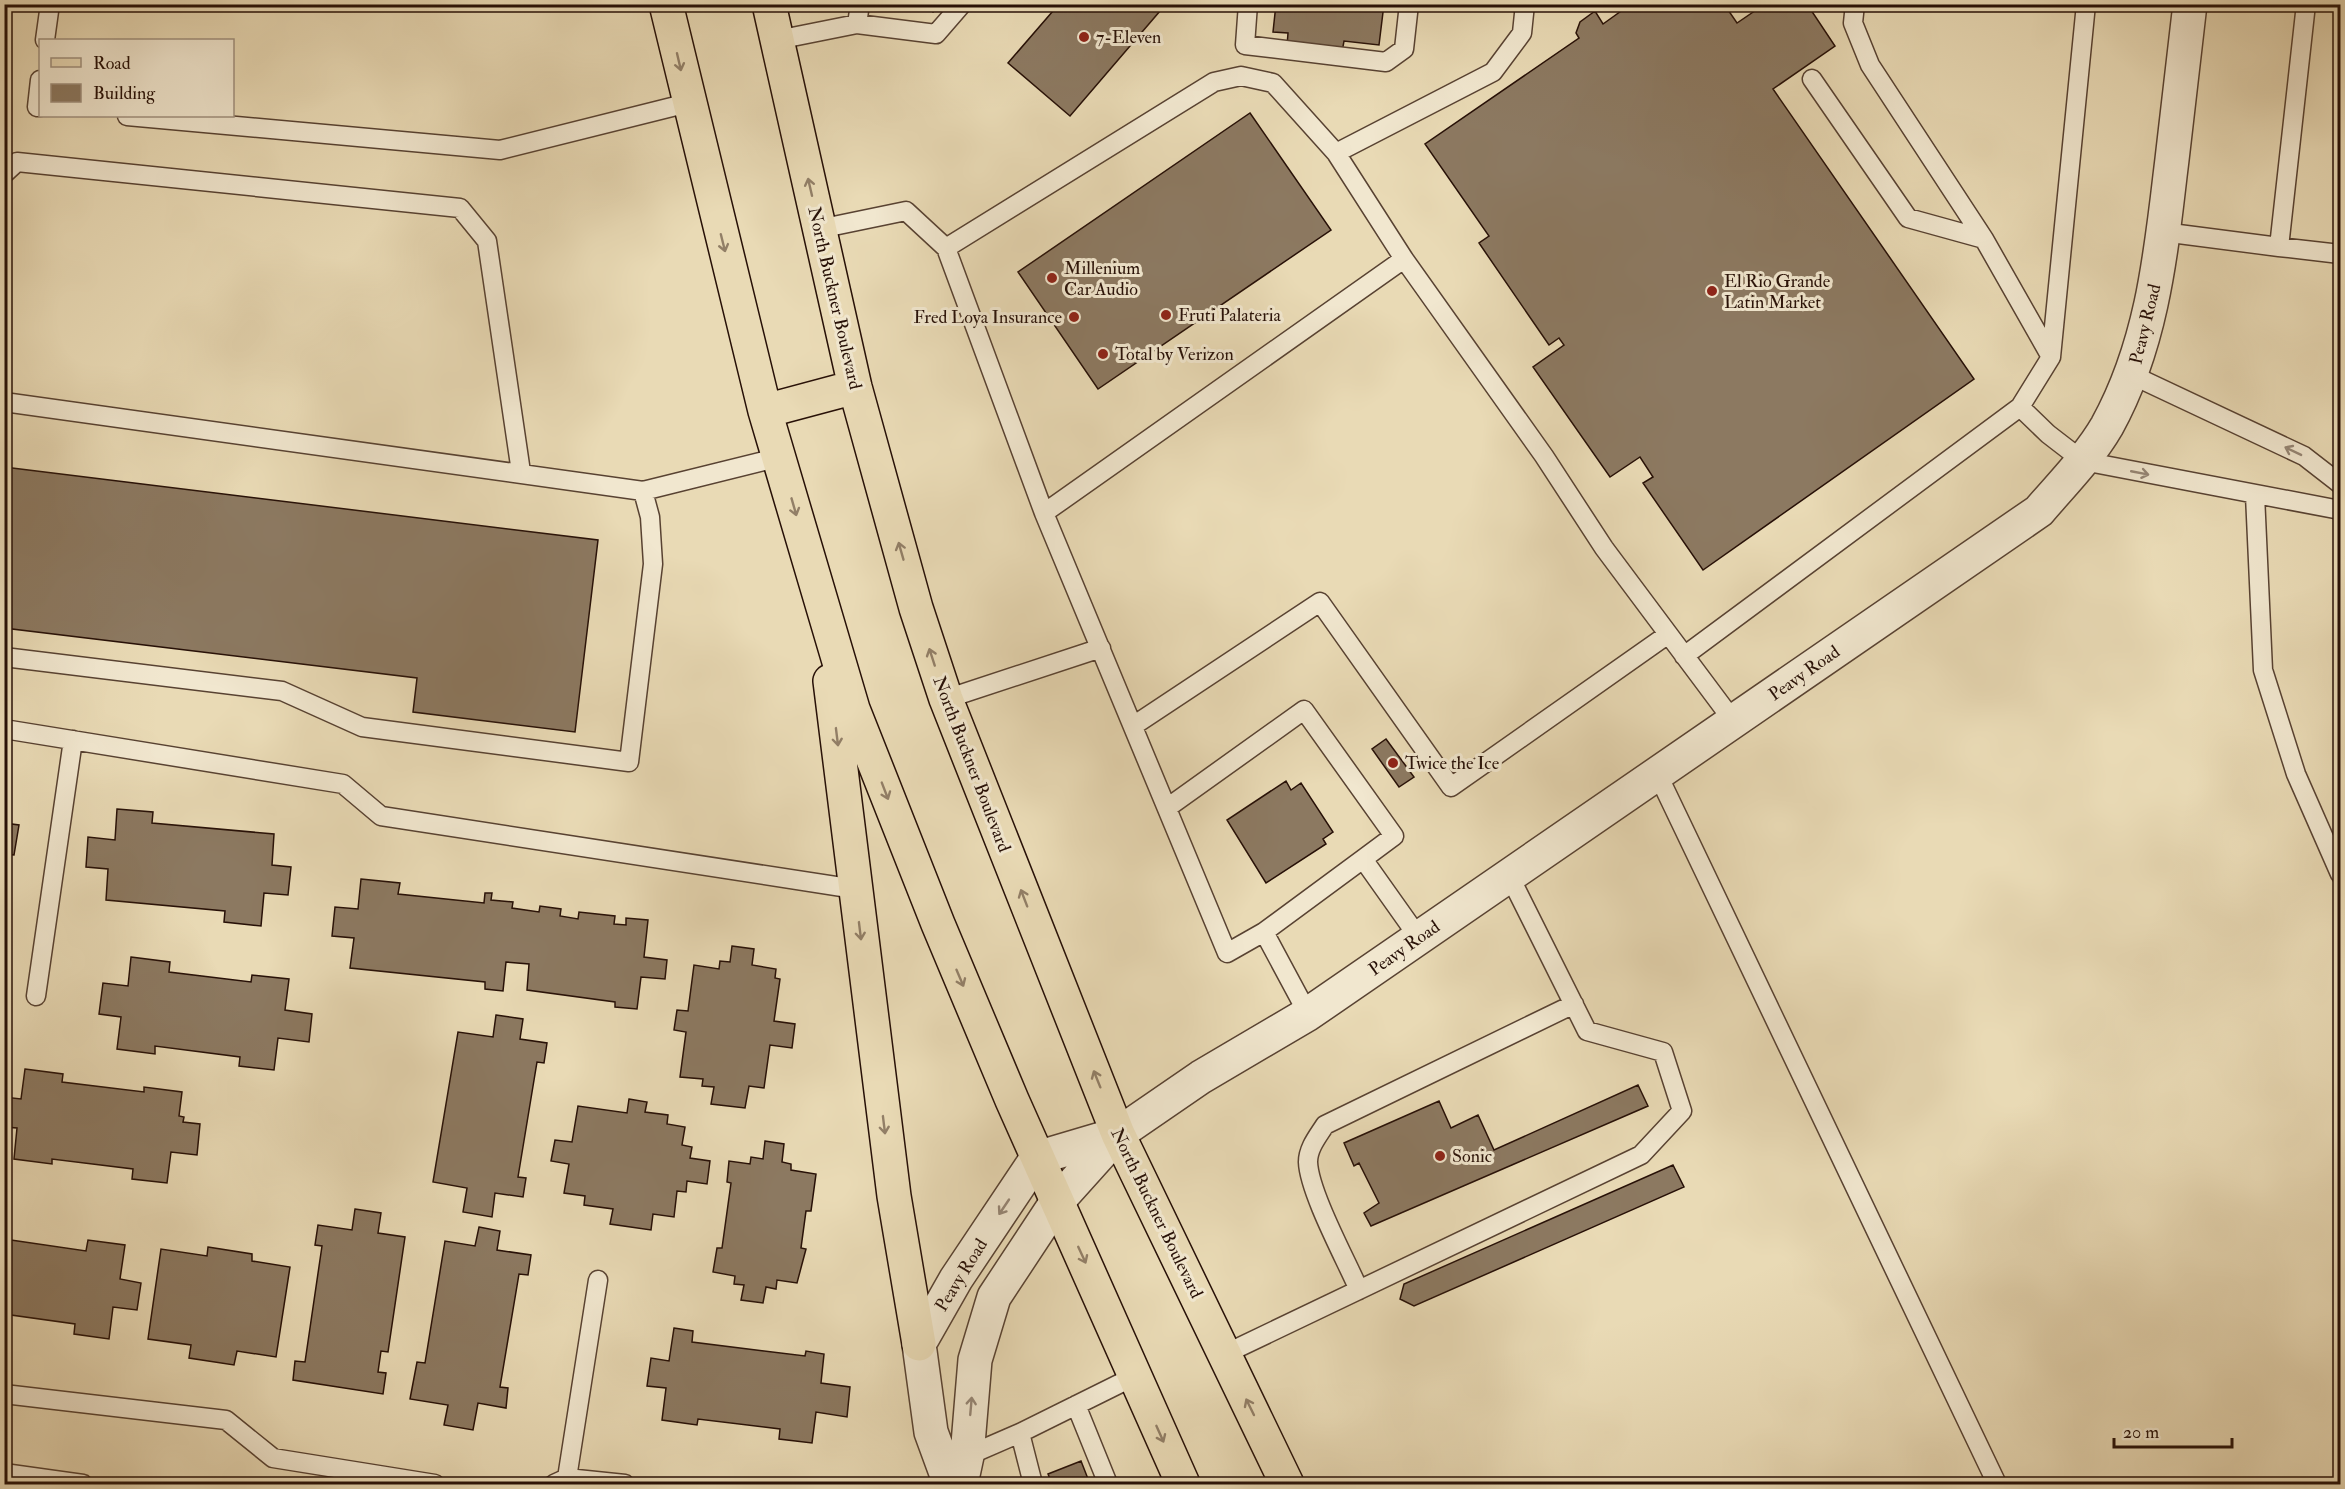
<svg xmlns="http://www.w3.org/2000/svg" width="2345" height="1489" font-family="'IM FELL Double Pica',serif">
<rect width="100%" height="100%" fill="#e9dab5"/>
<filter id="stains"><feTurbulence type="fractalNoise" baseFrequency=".00333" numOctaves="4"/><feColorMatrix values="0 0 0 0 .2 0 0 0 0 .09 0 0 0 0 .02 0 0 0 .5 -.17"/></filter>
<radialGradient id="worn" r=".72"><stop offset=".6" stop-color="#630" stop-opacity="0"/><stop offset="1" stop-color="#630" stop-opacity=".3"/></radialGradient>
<path fill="#8c7961" stroke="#271007" stroke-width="1.5" d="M925,4H940L933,12Z
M1059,4H1152L1160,11L1070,116L1008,63Z
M1276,4H1384L1379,45L1344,41L1342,52L1287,46L1288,33L1273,32Z
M1631,4H1724L1737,23L1765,4H1807L1835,46L1773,89L1974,379L1703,570L1643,483L1653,477L1640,457L1610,477L1533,367L1564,345L1559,338L1549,345L1479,243L1489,236L1425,144L1579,38L1576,33L1580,22L1595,11L1603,24Z
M1250,113L1331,230L1098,389L1018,272Z
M4,467L598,540L575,732L413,712L417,678L4,628Z
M1386,739L1414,777L1399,787L1372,749Z
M1286,781L1291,790L1301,783L1333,832L1323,839L1326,844L1266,883L1227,820Z
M117,809L153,812L152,823L274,834L272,865L291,867L288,895L264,893L261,926L224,922L225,911L106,900L108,869L86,867L88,837L115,840Z
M4,823L19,825L14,855L4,854Z
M361,879L400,883L398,894L484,903L485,893H492L491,900L513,902L512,908L539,912L540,906L561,909L560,916L578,919L579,912L615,916L614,924L626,925V918L648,920L644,957L667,960L665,979L641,977L637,1009L615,1007V1002L527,990L529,964L506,962L503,991L485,989V982L350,968L354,938L332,936L335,907L358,909Z
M732,946L754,949L752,965L776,969L775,978L780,979L774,1021L795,1024L792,1048L770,1045L764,1088L749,1086L745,1108L711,1104L714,1087L702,1086L703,1079L680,1077L686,1032L674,1030L677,1010L688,1011L694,965L719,969L720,961L730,962Z
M131,957L170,962L169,972L251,982L252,975L289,979L285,1010L312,1014L309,1042L278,1038L274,1070L239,1066L240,1057L155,1046V1054L117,1049L121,1017L99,1014L103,983L128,986Z
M496,1015L523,1019L520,1039L547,1043L544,1063L537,1062L518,1177L526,1178L523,1197L495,1193L492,1217L463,1212L467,1188L433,1182L458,1032L493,1037Z
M25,1069L63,1074L62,1082L144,1092V1087L182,1092L179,1116L184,1117L183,1122L200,1124L197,1155L171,1152L167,1183L132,1179L133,1169L52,1159V1164L14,1159L17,1128L4,1127V1097L21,1099Z
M1638,1085L1648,1106L1371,1226L1364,1213L1379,1203L1359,1163L1354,1166L1344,1143L1439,1101L1451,1128L1478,1115L1494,1150Z
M629,1099L647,1102L645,1112L668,1115L667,1124L685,1127L682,1145L692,1147L690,1158L710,1161L707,1184L687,1181L686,1192L677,1191L674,1217L653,1214L651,1230L610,1224L613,1209L584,1205L585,1196L564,1193L569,1164L551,1161L555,1140L572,1142L578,1106L627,1113Z
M765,1141L784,1144L782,1162L791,1164V1170L816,1174L811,1211H806L801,1248L806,1249L797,1283L777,1280L776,1289L766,1287L763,1303L741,1300L744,1285L734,1284L735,1276L713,1272L717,1248H722L731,1183L727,1182L729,1161L750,1164L751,1157L763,1159Z
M1673,1165L1684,1187L1414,1306L1400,1299L1404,1284Z
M355,1209L381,1213L378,1233L405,1237L388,1352L381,1351L378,1372L386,1373L383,1394L293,1380L295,1361L305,1362L322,1246L315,1245L318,1225L352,1230Z
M479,1227L500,1231L497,1250L531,1255L528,1275L519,1274L500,1387L508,1388L506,1408L478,1403L473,1430L444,1425L448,1405L410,1399L417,1362L425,1363L445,1241L475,1246Z
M4,1239L86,1251L88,1240L125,1245L120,1279L141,1283L137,1310L113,1307L109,1339L74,1334L75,1324L4,1314Z
M208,1247L252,1254V1261L290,1267L276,1357L237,1351L234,1365L189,1358L191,1345L148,1339L161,1249L207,1256Z
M674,1328L693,1331L692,1342L805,1356L806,1351L824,1354L821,1383L850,1387L847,1417L816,1412L812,1443L779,1439L780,1429L698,1419L697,1425L662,1420L666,1388L647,1386L651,1358L669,1361Z
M1081,1461L1090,1484H1052L1048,1474Z"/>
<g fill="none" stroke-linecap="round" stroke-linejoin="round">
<defs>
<path id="service" d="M1248,4L1245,45L1386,62L1404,49L1409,4
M2306,4L2279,247L2340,254
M857,24L860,4
M45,40L50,4
M777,40L857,24L936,34L962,4
M1812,79L1908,218L1984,239
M40,80L37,107H40
M127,116L500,150L688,103
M4,174L17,162L460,208L487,241L521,472
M819,229L906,211L946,248
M2163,232L2279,247
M1404,259L1544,456L1604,548L1734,722
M2051,357L2086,4
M2132,375L2304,456L2340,484
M4,402L643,491L780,457
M2020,407L2048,434L2083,461L2340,510
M2255,495L2263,670L2296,774L2340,874
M1044,513L946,248L1214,82L1241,76L1273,83L1336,153
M1684,656L2020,407L2051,357L1984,239L1870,65L1853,23L1855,4
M4,657L282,691L362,727L629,762L653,564L650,517L643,491
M946,699L1101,648
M1133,726L1320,602L1451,787L1667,635
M4,729L343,784L381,816L855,889
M1658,775L1997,1484
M1167,808L1304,710L1394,836L1363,859L1419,938
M1264,932L1363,859
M36,996L73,740
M1308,1014L1264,932L1227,953L1044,513L1404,259L1336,153L1493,72L1522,33L1525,4
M1359,1290C1346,1260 1309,1192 1308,1162C1308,1148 1318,1136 1325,1125L1574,1004
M1225,1354L1641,1155L1682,1111L1663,1052L1587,1031L1509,875
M4,1394L226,1420L273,1458L435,1484
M1076,1405L1108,1484
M967,1456L1020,1433
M4,1473L83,1484
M567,1478L598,1280
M554,1484L567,1478L625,1484
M1033,1484L1020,1433L1135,1376"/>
<path id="tertiary" d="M950,1484L931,1432L919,1344L956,1279L1037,1158L1118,1134
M961,1484L967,1456L975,1360L994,1297L1056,1203L1118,1134L1201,1077L1308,1014L2039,511C2062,484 2089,457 2107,426C2150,348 2160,263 2170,176C2177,119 2183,62 2190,4"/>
<path id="primary" d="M666,4L765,411L853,709L938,924L1012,1100L1183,1484
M769,4L855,387L916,608L946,699L1118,1134L1287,1484
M765,411L855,387
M830,681L894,1196L919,1344"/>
</defs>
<use href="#service" stroke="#584232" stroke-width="21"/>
<use href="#tertiary" stroke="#584232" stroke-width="36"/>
<use href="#primary" stroke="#271007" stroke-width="36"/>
<use href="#service" stroke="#f1e7cf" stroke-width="18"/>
<use href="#tertiary" stroke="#f1e7cf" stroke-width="33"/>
<use href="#primary" stroke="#e9dab5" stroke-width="33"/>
</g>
<defs><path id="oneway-shaft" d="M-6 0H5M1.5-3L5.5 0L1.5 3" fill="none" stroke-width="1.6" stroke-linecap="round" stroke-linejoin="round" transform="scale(1.5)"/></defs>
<g stroke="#927f67">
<use href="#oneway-shaft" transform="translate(679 62) rotate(77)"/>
<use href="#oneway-shaft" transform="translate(810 187) rotate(-103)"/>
<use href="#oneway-shaft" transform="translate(723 243) rotate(76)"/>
<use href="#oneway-shaft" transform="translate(794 507) rotate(74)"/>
<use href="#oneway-shaft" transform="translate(901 551) rotate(-106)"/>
<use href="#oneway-shaft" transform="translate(932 657) rotate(-108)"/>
<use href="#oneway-shaft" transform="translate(837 737) rotate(83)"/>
<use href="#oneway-shaft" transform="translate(885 791) rotate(69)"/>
<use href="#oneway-shaft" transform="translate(1024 898) rotate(-111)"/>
<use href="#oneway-shaft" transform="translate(860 931) rotate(83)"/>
<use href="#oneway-shaft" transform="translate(960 978) rotate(67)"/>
<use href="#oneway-shaft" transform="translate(1097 1079) rotate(-112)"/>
<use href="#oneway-shaft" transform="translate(884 1125) rotate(83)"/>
<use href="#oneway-shaft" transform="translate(1082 1255) rotate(65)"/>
<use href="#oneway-shaft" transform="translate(1250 1407) rotate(-116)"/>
<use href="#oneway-shaft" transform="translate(1160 1434) rotate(66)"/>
</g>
<g stroke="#968675">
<use href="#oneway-shaft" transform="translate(2293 451) rotate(-154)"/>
<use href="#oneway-shaft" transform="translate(2140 473) rotate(11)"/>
<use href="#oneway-shaft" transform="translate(1004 1207) rotate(124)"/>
<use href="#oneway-shaft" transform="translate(971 1406) rotate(-85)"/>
</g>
<g fill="#8f2418" stroke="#f1e7cf" stroke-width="2">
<circle cx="1084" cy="37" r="6"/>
<circle cx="1052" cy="278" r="6"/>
<circle cx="1712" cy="291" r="6"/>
<circle cx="1166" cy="315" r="6"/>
<circle cx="1074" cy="317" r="6"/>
<circle cx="1103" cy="354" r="6"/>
<circle cx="1393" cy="763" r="6"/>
<circle cx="1440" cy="1156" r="6"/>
</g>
<g text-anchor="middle" stroke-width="6" stroke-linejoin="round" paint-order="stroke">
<g font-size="18" fill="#271007" stroke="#f1e7cf" text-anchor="start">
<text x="1096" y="43">7-Eleven</text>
<text x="1064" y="274">Millenium<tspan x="1064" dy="21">Car Audio</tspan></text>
<text x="1724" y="287">El Rio Grande<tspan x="1724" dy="21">Latin Market</tspan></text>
<text x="1178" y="321">Fruti Palateria</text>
<text x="1062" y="323" text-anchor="end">Fred Loya Insurance</text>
<text x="1115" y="360">Total by Verizon</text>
<text x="1405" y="769">Twice the Ice</text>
<text x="1452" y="1162">Sonic</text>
</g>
<g font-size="18" fill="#271007" stroke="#f1e7cf">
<text transform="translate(835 298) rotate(77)" y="6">North Buckner Boulevard</text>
<text transform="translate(2145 324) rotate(-76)" y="6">Peavy Road</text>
<text transform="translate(1804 673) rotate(-35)" y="6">Peavy Road</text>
<text transform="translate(972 764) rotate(69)" y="6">North Buckner Boulevard</text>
<text transform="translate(1404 948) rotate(-35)" y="6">Peavy Road</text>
<text transform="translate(1157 1213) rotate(64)" y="6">North Buckner Boulevard</text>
<text transform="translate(961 1275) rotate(-58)" y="6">Peavy Road</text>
</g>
</g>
<rect width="2345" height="1489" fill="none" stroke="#e9dab5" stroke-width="24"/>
<rect x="6" y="6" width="2333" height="1477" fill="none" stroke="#271007" stroke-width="3"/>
<rect x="12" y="12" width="2321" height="1465" fill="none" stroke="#271007" stroke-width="1.5"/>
<rect x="39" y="39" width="195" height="78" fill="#f1e7cf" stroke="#a0917f" stroke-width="1.5"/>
<rect x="51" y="58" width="30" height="9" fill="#e9dab5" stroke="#a0917f" stroke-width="1.5"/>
<text x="93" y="69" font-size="18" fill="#271007">Road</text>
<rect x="51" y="84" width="30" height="18" fill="#8c7961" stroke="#a0917f" stroke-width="1.5"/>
<text x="93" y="99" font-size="18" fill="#271007">Building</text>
<path d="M2114 1438v9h118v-9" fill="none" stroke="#271007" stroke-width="3"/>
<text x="2123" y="1438" font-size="18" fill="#271007" stroke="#f1e7cf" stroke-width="4.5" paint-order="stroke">20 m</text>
<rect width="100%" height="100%" filter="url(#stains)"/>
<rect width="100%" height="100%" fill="url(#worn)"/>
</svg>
